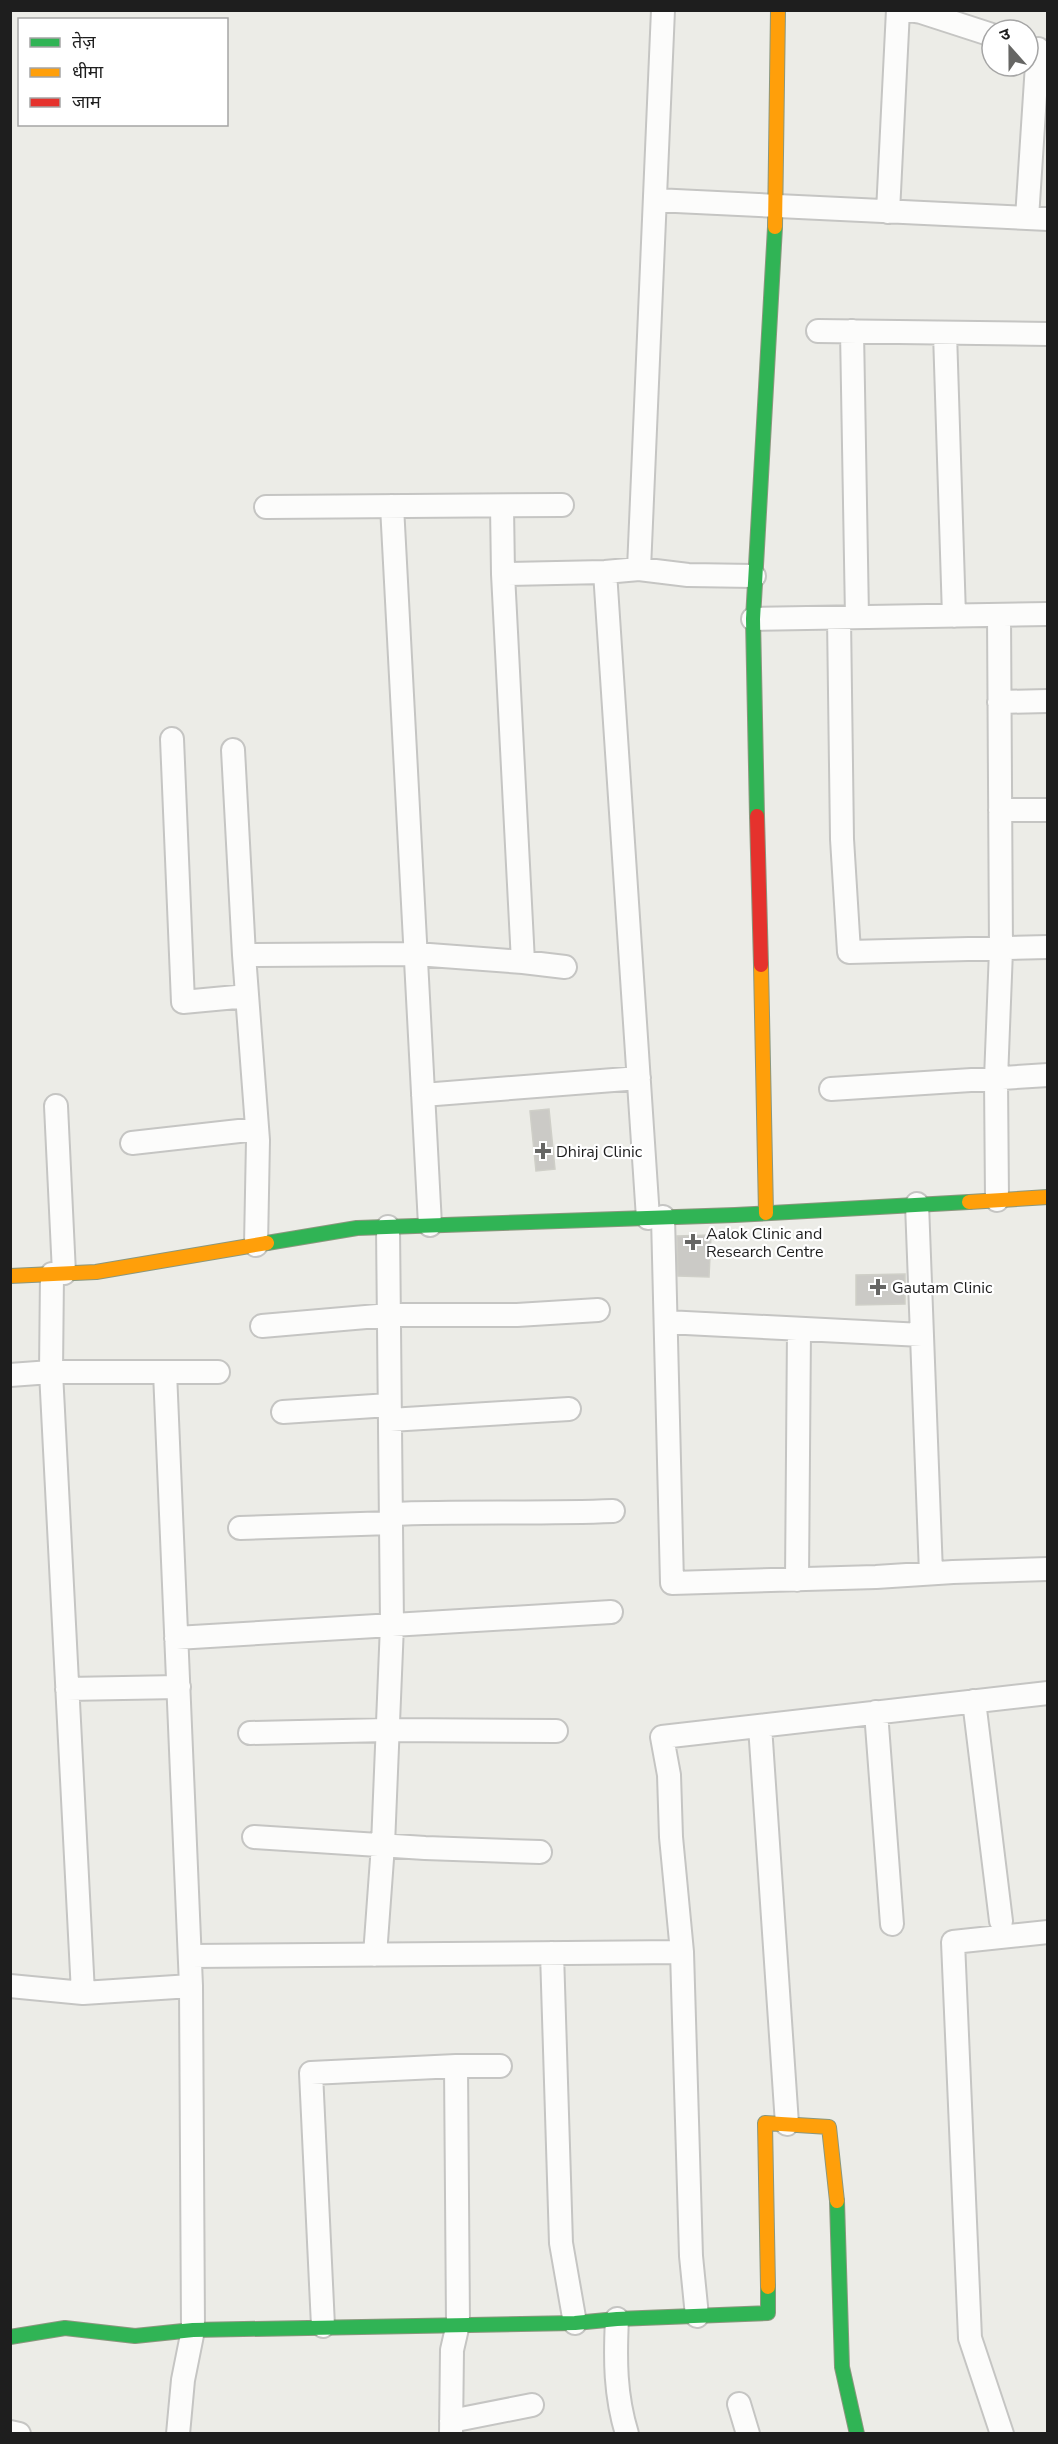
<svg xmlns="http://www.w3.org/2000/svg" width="1058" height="2444" font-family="'Nunito Sans','Noto Sans Devanagari',sans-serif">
<rect width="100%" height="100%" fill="#ecece7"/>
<path fill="#cbcac6" stroke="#cfcfc8" stroke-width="1.5" d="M549,1109L555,1169L536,1171L530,1111Z
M711,1235L709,1277L678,1276L677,1236Z
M905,1274V1304L856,1305V1275Z"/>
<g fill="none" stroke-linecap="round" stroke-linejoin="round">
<defs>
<path id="street" d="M908,10L921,12L992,35
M655,200L1048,219
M888,212L898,10
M1027,218L1038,49
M818,331L1048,334
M852,331L857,617
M945,333L954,616
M392,506L430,1225
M502,506L503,574
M266,507L562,505
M639,569L663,10
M605,572L648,1218
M839,618L842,839L849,952L1048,947
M753,619L1048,614
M999,702L1048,701
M172,739L183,1002L247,996
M233,750L244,955L258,1140L256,1245
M1000,810H1048
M244,955L416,954L523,962L503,574L605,572L639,569L688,575L754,576
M523,962L565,967
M831,1089L1048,1075
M423,1095L639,1078
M56,1106L64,1273
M132,1143L257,1129
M997,1200L996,1079L1001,950L999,615
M917,1204L931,1573
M663,1217L672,1583L876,1577L953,1572L1048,1569
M52,1274L51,1372L83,1993
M666,1322L922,1335
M262,1326L389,1315H517L598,1310
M165,1372L191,1986L193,2330L183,2380L178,2434
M10,1375L51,1372H218
M283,1412L389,1405
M390,1420L569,1409
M391,1514C465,1511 539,1514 613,1511
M240,1528L391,1523
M797,1580L799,1329
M176,1638L611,1612
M67,1689L179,1687
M974,1701L1001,1921
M876,1712L892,1924
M760,1726L787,2124
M250,1733L387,1730L556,1731
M254,1837L425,1848L540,1852
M552,1953L561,2243L575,2323
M375,1955L383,1845L392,1625L388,1227
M190,1956L682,1952
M10,1986L83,1993L191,1986
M697,2316L691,2256L682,1952L671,1837L669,1775L662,1737L1048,1693
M617,2319C615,2359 615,2395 627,2434
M323,2326L311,2073L456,2066H500
M739,2404L748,2434
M451,2421L532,2405
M10,2432L19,2434
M451,2434L452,2350L458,2324L456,2066
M1002,2434L970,2338L953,1942L1048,1932"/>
<path id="fast" d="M757,816L753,619L775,227
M267,1243L357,1228L735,1215L969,1202
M837,2201L842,2367L857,2434
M10,2337L65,2328L135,2336L193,2330L575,2323L617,2319L768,2313V2287"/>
<path id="slow" d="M775,227L778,10
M761,965L766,1213
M969,1202L1048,1197
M10,1276L96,1272L267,1243
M768,2287L765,2123L829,2127L837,2201"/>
<path id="jam" d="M757,816L761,965"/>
</defs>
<use href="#street" stroke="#c5c5c3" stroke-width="26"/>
<use href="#fast" stroke="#8a977e" stroke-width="16"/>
<use href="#slow" stroke="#8a977e" stroke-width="16"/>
<use href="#jam" stroke="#8a977e" stroke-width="16"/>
<use href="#street" stroke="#fcfcfb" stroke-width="22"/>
<use href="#fast" stroke="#30b455" stroke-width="14"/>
<use href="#slow" stroke="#ff9f0a" stroke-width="14"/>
<use href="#jam" stroke="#e5322d" stroke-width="14"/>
</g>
<g fill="#666664" stroke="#fff" stroke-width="2">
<path d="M540 1142h6v6h6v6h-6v6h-6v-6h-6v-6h6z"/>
<path d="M690 1233h6v6h6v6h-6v6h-6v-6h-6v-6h6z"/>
<path d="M875 1278h6v6h6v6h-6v6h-6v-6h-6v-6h6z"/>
</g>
<g text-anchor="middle" stroke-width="4.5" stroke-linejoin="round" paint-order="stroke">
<g font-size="16" fill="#1e1e1e" stroke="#fff" text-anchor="start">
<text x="556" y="1157">Dhiraj Clinic</text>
<text x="706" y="1239">Aalok Clinic and<tspan x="706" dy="18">Research Centre</tspan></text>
<text x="892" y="1293">Gautam Clinic</text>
</g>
</g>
<rect width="1058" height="2444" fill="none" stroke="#1e1e1e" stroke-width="24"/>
<rect x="18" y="18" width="210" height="108" fill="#ffffff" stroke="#a5a5a5" stroke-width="1.5"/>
<rect x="30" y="38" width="30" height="9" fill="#30b455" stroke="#a5a5a5" stroke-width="1.5"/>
<text x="72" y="48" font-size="18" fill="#1e1e1e">तेज़</text>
<rect x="30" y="68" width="30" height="9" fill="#ff9f0a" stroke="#a5a5a5" stroke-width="1.5"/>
<text x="72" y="78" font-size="18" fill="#1e1e1e">धीमा</text>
<rect x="30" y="98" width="30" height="9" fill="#e5322d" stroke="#a5a5a5" stroke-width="1.5"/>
<text x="72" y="108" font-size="18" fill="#1e1e1e">जाम</text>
<g transform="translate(1010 48) rotate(339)"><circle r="28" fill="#ffffff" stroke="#a5a5a5" stroke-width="1.5"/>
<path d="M0-4.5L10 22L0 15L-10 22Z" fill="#666664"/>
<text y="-9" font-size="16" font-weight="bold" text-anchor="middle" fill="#1e1e1e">उ</text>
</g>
</svg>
